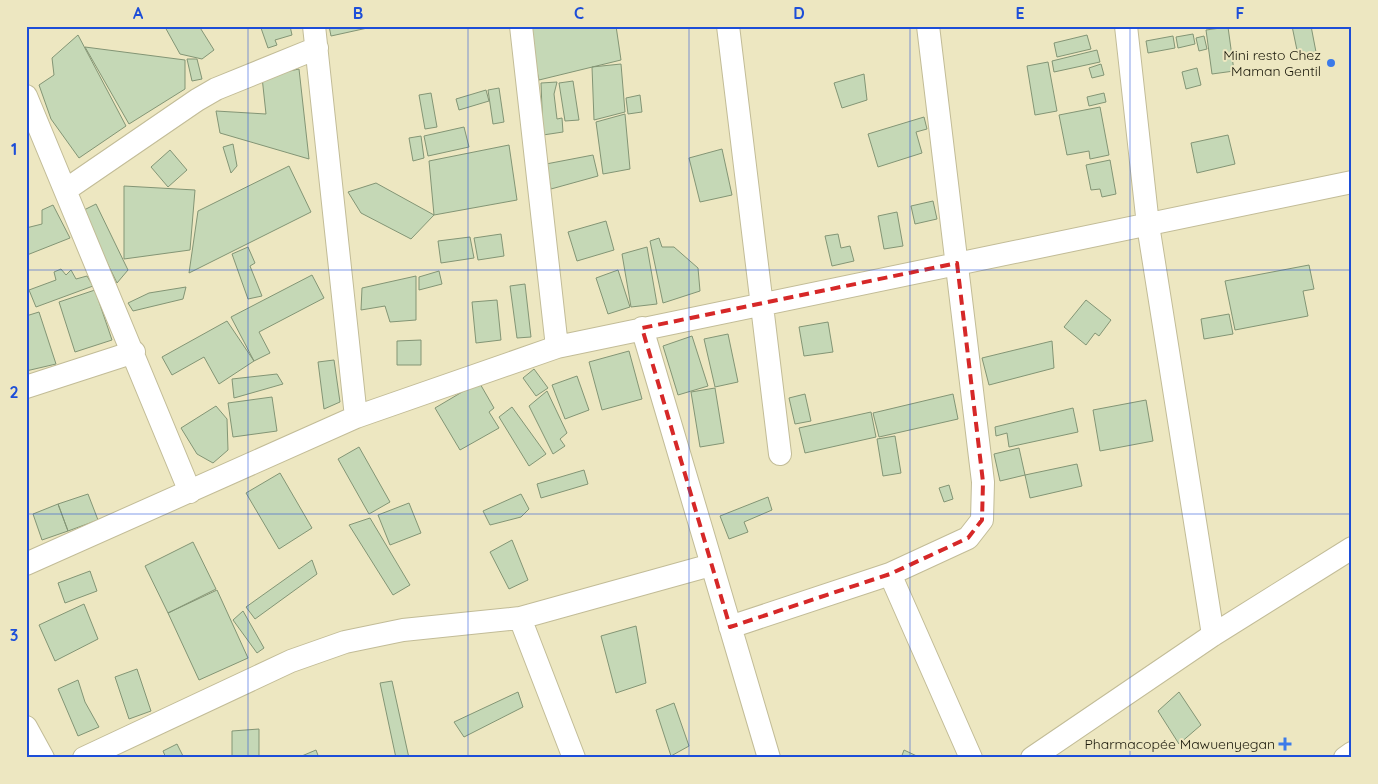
<svg xmlns="http://www.w3.org/2000/svg" width="1378" height="784" font-family="Quicksand,sans-serif">
<rect width="100%" height="100%" fill="#ede7c1"/>
<path fill="#c5d8b6" stroke="#839575" d="M199,26L214,50L202,59L180,54L165,27Z
M266,26H290L292,35L275,40L277,45L268,48L261,28Z
M329,26H372V27L331,36Z
M526,26H616L621,60L539,80Z
M1292,26H1311L1316,52L1298,55Z
M1228,27L1234,71L1212,74L1206,30Z
M1193,34L1195,44L1178,48L1176,37Z
M78,35L126,126L79,158L51,119L39,85L54,75L52,58Z
M1087,35L1091,49L1057,57L1054,43Z
M1173,36L1175,48L1148,53L1146,41Z
M1204,36L1207,49L1199,51L1196,38Z
M85,47L185,60V89L129,124Z
M1097,50L1100,62L1054,72L1052,61Z
M187,59H197L202,79L192,81Z
M1048,62L1057,111L1035,115L1027,66Z
M621,64L625,112L594,120L592,67Z
M1101,64L1104,75L1092,78L1089,68Z
M1197,68L1201,85L1186,89L1182,72Z
M299,69L309,159L220,133L216,111L266,114L262,77Z
M864,74L867,100L842,108L834,83Z
M573,81L579,120L565,121L559,83Z
M557,82L554,94L557,119L562,118L563,132L543,135L541,83Z
M499,88L504,122L493,124L488,90Z
M486,90L489,101L459,110L456,99Z
M431,93L437,127L425,129L419,95Z
M1104,93L1106,102L1089,106L1087,97Z
M640,95L642,112L628,114L626,98Z
M1100,107L1109,155L1090,159L1089,151L1067,155L1059,115Z
M625,114L630,169L603,174L596,122Z
M924,117L927,129L916,132L922,153L878,167L868,134Z
M464,127L469,147L428,156L424,136Z
M1228,135L1235,164L1197,173L1191,143Z
M421,136L424,158L413,161L409,138Z
M233,144L237,166L231,173L223,147Z
M509,145L517,200L434,215L429,161Z
M722,149L732,195L700,202L689,158Z
M170,150L187,170L168,187L151,167Z
M593,155L598,176L551,189L546,164Z
M1110,160L1116,194L1102,197L1100,189L1091,190L1086,165Z
M289,166L311,212L189,273L198,211Z
M376,183L434,215L411,239L361,213L348,192Z
M124,186L195,190L190,250L124,259Z
M933,201L937,219L915,224L911,206Z
M96,204L128,270L117,283L82,211Z
M53,205L70,238L27,255L26,228L42,224V210Z
M897,212L903,246L884,249L878,216Z
M606,221L614,250L577,261L568,232Z
M501,234L504,256L478,260L474,238Z
M838,234L841,248L850,246L854,261L832,266L825,236Z
M470,237L474,258L441,263L438,241Z
M659,238L662,247H674L698,268L700,291L663,303L650,241Z
M248,247L255,263L250,266L262,296L248,299L232,254Z
M647,247L657,304L631,307L622,254Z
M1309,265L1314,289L1303,291L1308,316L1235,330L1225,281Z
M61,269L66,275L71,270L76,279L87,276L93,286L36,307L29,290L56,280L54,272Z
M618,270L630,307L608,314L596,278Z
M439,271L442,284L419,290V277Z
M312,275L324,298L259,332L270,353L254,361L231,317Z
M416,276V320L390,322L385,306L361,310L362,288Z
M525,284L531,337L517,338L510,286Z
M186,287L183,299L133,311L128,303L149,293Z
M95,290L112,340L75,352L59,302Z
M497,300L501,340L476,343L472,302Z
M1086,300L1111,320L1099,336L1095,333L1086,345L1064,327Z
M39,312L56,364L26,371V316Z
M1229,314L1233,334L1204,339L1201,319Z
M227,321L254,361L219,384L204,357L172,375L162,357Z
M828,322L833,352L804,356L799,327Z
M728,334L738,382L715,387L704,339Z
M692,336L708,386L678,395L663,346Z
M421,340V365H397V341Z
M1052,341L1054,368L989,385L982,358Z
M629,351L642,399L602,410L589,362Z
M334,360L340,402L324,409L318,362Z
M534,369L548,388L536,396L523,378Z
M277,374L283,384L234,398L232,379Z
M577,376L589,410L565,419L552,385Z
M479,382L494,408L489,412L499,428L460,450L435,408Z
M715,388L724,443L700,447L691,392Z
M547,391L567,433L560,439L565,446L553,454L529,406Z
M805,394L811,421L795,424L789,398Z
M953,394L958,419L879,437L873,413Z
M272,397L277,431L233,437L228,403Z
M1146,400L1153,441L1100,451L1093,410Z
M216,406L227,419L228,450L213,463L197,454L181,428Z
M512,407L546,454L529,466L499,417Z
M1073,408L1078,432L1009,447L1007,433L996,436L995,427Z
M871,412L876,437L805,453L799,428Z
M895,436L901,473L883,476L877,439Z
M359,447L390,502L369,514L338,459Z
M1019,448L1025,475L1000,481L994,454Z
M1077,464L1082,486L1030,498L1025,475Z
M584,470L588,484L541,498L537,484Z
M280,473L312,528L279,549L246,493Z
M949,485L953,499L944,502L939,488Z
M88,494L98,520L68,531L58,504Z
M521,494L529,509L521,517L490,525L483,511Z
M768,497L772,510L744,522L748,532L729,539L720,516Z
M409,503L421,533L390,545L378,515Z
M58,504L68,531L42,540L33,514Z
M370,518L410,585L393,595L349,525Z
M512,540L528,580L509,589L490,552Z
M193,542L216,589L168,613L145,566Z
M312,560L317,574L255,619L246,607Z
M90,571L97,591L65,603L58,583Z
M217,590L248,658L199,680L168,613Z
M84,604L98,639L55,661L39,625Z
M243,611L264,648L257,653L233,620Z
M636,626L646,683L616,693L601,636Z
M137,669L151,711L129,719L115,677Z
M78,680L85,702L99,727L78,736L58,689Z
M392,681L409,758H396L380,683Z
M518,692L523,707L464,737L454,722Z
M1179,692L1201,725L1179,744L1158,711Z
M674,703L689,746L671,756L656,710Z
M259,729V758H232V731Z
M177,744L184,758H166L163,751Z
M316,750L319,758H297Z
M904,750L921,758H901Z"/>
<g fill="none" stroke-linecap="round" stroke-linejoin="round">
<defs>
<path id="minor" d="M314,26L356,417
M521,26L557,347
M728,26L780,454
M1126,26L1148,225L1213,635
M26,96L190,492
M67,189L197,100L216,89L317,48
M642,328L769,758
M26,387L134,352
M26,564L356,417L557,347L1352,182
M890,574L971,758
M520,618L574,758
M730,627L890,574L968,538L982,520L983,482L928,26
M26,727L43,758
M84,758L291,661L345,642L403,630L520,618L711,565
M1032,758L1213,635L1352,548
M1345,758L1352,753"/>
</defs>
<use href="#minor" stroke="#c2bc97" stroke-width="24"/>
<use href="#minor" stroke="#fff" stroke-width="22"/>
</g>
<path fill="none" stroke="#d62828" stroke-width="4" stroke-dasharray="10 6" stroke-linejoin="round" d="M957,263L983,482L982,520L968,538L890,574L730,627L642,328Z"/>
<path fill="none" stroke="#1d4ed8" stroke-width="1" stroke-opacity="0.55" d="M248,26V758M468,26V758M689,26V758M910,26V758M1130,26V758M26,270H1352M26,514H1352"/>
<g fill="#3b7ae9" stroke="#ede7c1" stroke-width="2">
<circle cx="1331" cy="63" r="5"/>
<path d="M1282.5 736.5h5v5h5v5h-5v5h-5v-5h-5v-5h5z"/>
</g>
<g text-anchor="middle" stroke-width="4" stroke-linejoin="round" paint-order="stroke">
<g font-size="14" fill="#1b190b" stroke="#ede7c1" text-anchor="end">
<text x="1321" y="60">Mini resto Chez<tspan x="1321" dy="16">Maman Gentil</tspan></text>
<text x="1275" y="749">Pharmacopée Mawuenyegan</text>
</g>
</g>
<rect width="1378" height="784" fill="none" stroke="#ede7c1" stroke-width="55"/>
<rect x="28" y="28" width="1322" height="728" fill="none" stroke="#1d4ed8" stroke-width="2"/>
<g font-size="16" text-anchor="middle" font-weight="bold" fill="#1d4ed8">
<text x="138" y="19">A</text>
<text x="358" y="19">B</text>
<text x="579" y="19">C</text>
<text x="799" y="19">D</text>
<text x="1020" y="19">E</text>
<text x="1240" y="19">F</text>
<text x="14" y="155">1</text>
<text x="14" y="398">2</text>
<text x="14" y="641">3</text>
</g>
</svg>
